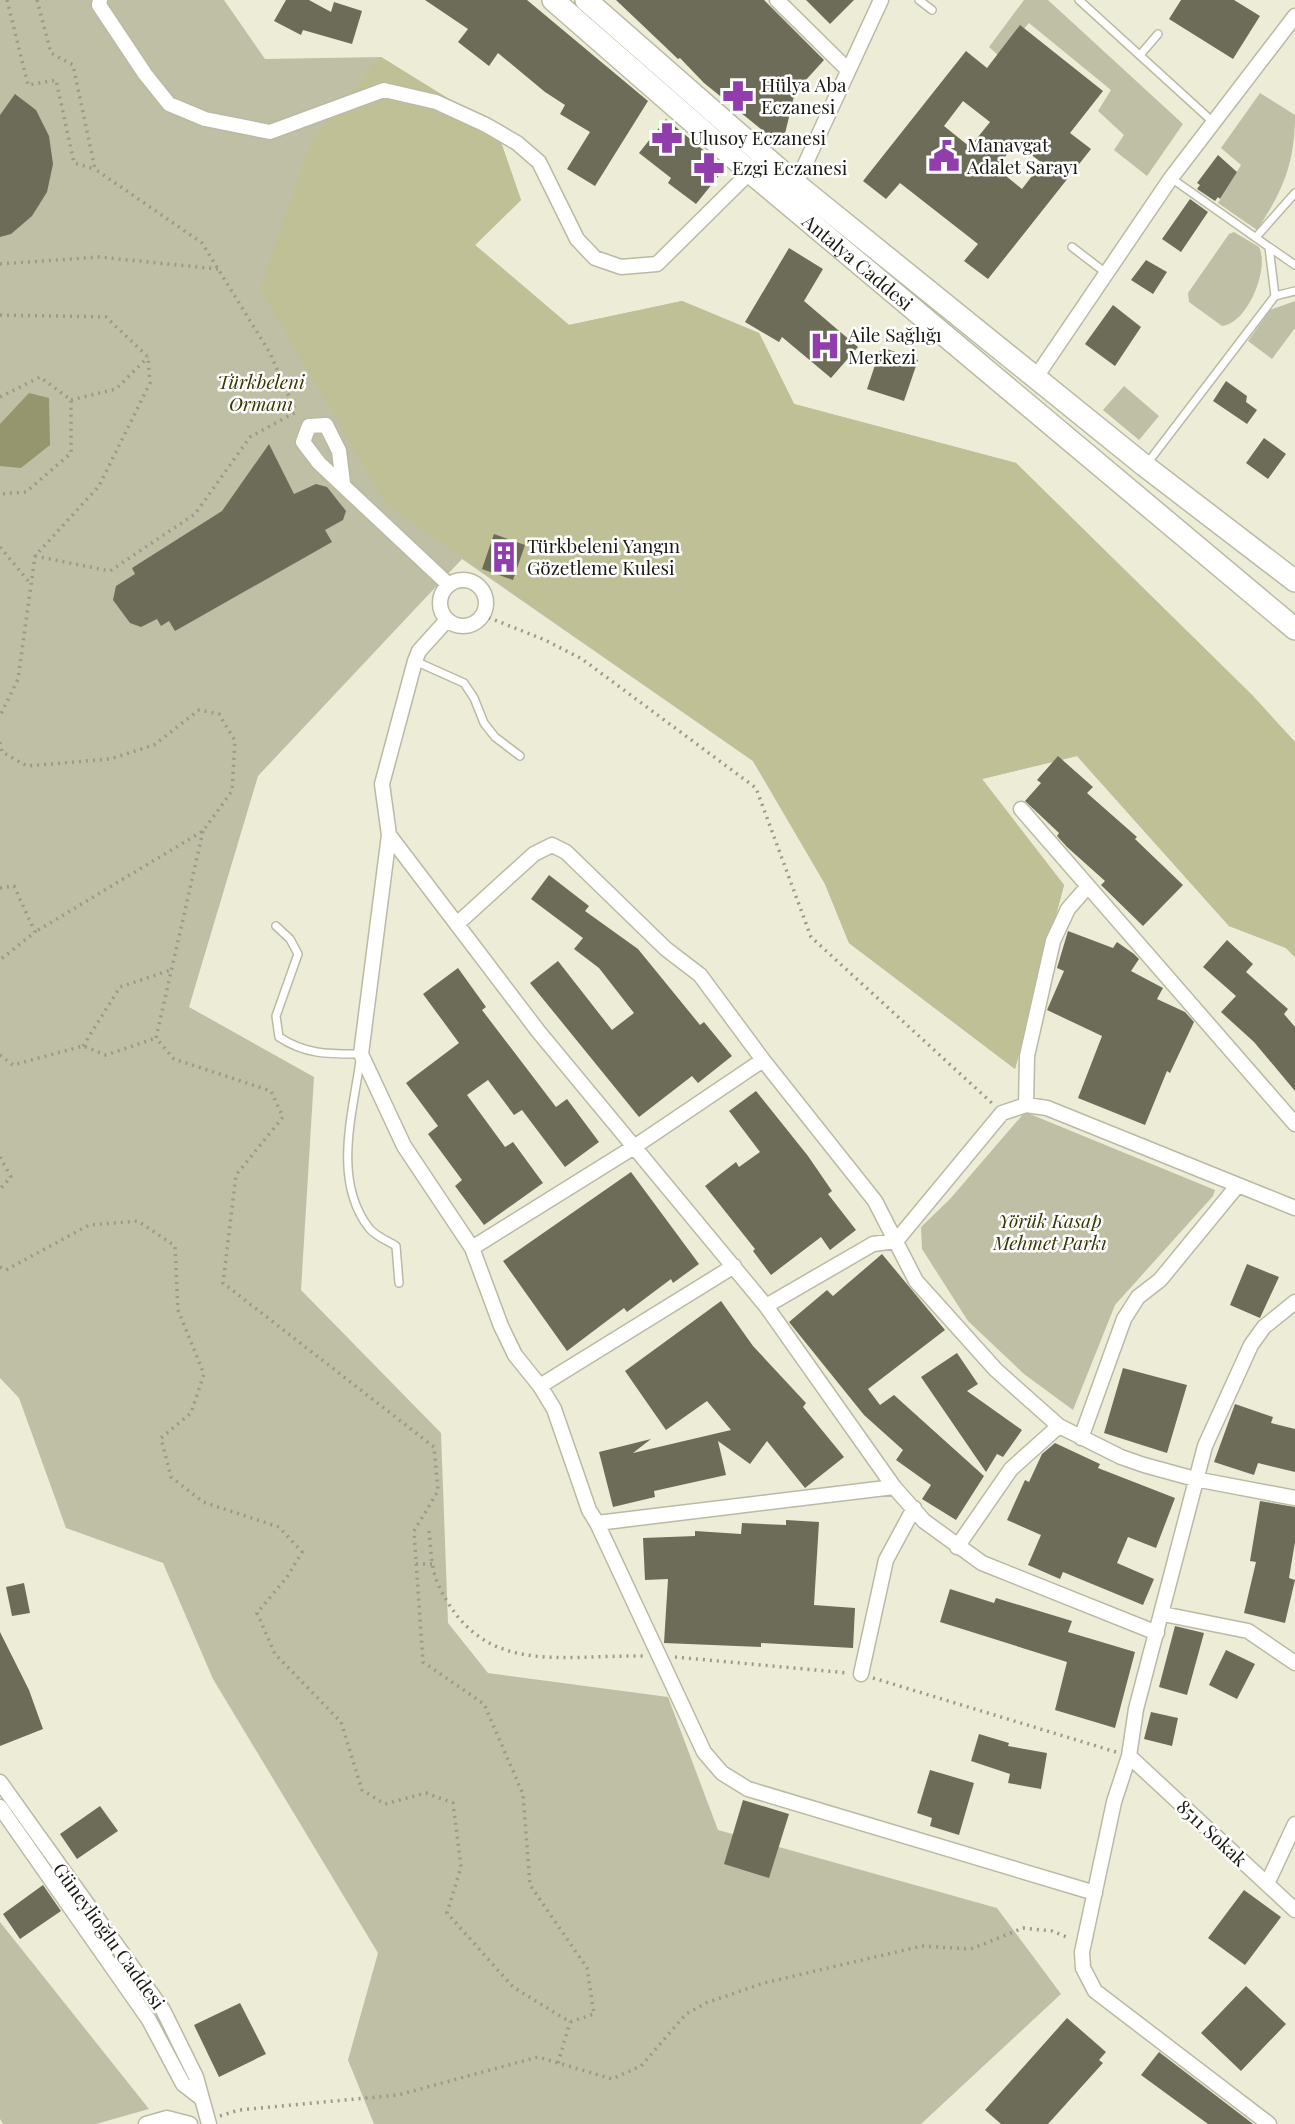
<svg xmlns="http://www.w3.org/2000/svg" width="1295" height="2124" font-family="'Playfair Display',serif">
<rect width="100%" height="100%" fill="#ededd7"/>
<path fill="#bfbfa6" d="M0,0H224L265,59L381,57L496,128L521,200L475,245L569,325L682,301L759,333L794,404L1016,463L1252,695L1295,742V957L1286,948L1229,926L1077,756L982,779L1064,885L1015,1069L849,943L825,884L753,761L462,559L258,776L189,1007L314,1077L301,1290L441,1433L448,1623L488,1673L668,1697L718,1830L997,1908L1061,1994L921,2124H374L348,2060L378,1953L213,1679L163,1563L66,1528L19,1398L0,1378Z
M1024,0H1048L1183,124L1147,176L1114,150L1124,135L1098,111L1111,90L1029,23L1000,57L989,47Z
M1260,93L1295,115C1295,163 1283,191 1257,230L1218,203L1241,165L1221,148Z
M1234,232L1259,247C1270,269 1247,324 1222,326L1189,302L1188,293L1229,234Z
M1295,301V328L1272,359L1248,341L1270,310Z
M1124,386L1159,416L1139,440L1103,410Z
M1025,1112L1215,1190L1213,1196L1115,1305L1073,1410L1024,1374L968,1321L922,1249L921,1227L950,1199Z
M0,1922L149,2109L96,2124H3L0,2119Z"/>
<path fill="#c0c096" d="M381,57L496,128L521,200L475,245L569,325L682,301L759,333L794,404L1016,463L1252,695L1295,742V957L1286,948L1229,926L1077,756L982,779L1064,885L1015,1069L849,943L825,884L753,761L386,504L260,289L312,138Z"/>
<path fill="#96966e" d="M29,393L49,398L50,445L21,468L0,466V424Z"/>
<path fill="#6c6c58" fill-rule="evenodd" d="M286,0H309L331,12L334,2L362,11L352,44L303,30L301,35L274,21Z
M425,0H527L648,101L595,186L567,169L590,132L560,114L565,105L545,92L498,53L489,66L458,42L468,29Z
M616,0H764L824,60L795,92L782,146L704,83L680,58L678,59Z
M806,0H854L830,24Z
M1181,0H1234L1260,16L1233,59L1169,19Z
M1020,25L1103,91L1070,133L1091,149L988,279L964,261L978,244L900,183L886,199L863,181L966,51L987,68ZM963,101L990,122L970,147L944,126ZM1016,143L1042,163L1022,189L996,168Z
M15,94L36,110L49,136L53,164L47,192L32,216L11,234L0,237V115Z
M666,119L725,168L696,204L668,183L671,178L639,153Z
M1218,155L1237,172L1220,199L1218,197L1215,201L1197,189L1200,185L1197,183Z
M1190,199L1208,212L1181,252L1162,239Z
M789,248L823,269L804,301L858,347L831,378L782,337L779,342L745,322Z
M1146,260L1167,272L1153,294L1131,280Z
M1113,305L1141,327L1115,366L1085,344Z
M881,347L918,360L904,401L867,389Z
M1226,381L1247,396L1246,402L1257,410L1247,424L1213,401Z
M1264,438L1286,454L1268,479L1246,463Z
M269,444L294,494L316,484L327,487L346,511L343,520L325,530L332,542L175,631L169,621L161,626L157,619L141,627L130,623L113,600L116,586L135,574L132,568L222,511Z
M494,534L525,545L513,580L482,569Z
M1058,756L1093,787L1087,793L1137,837L1135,839L1183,885L1143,926L1101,885L1105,881L1067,847L1057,836L1059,833L1025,801L1041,783L1037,780Z
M549,875L589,906L585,911L638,949L700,1025L704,1022L732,1056L698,1083L692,1076L639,1117L530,983L558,961L612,1030L634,1013L599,968L574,949L583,938L531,899Z
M1068,931L1113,948L1117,942L1134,954L1139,959L1131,971L1163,988L1157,999L1185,1012L1194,1022L1170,1073L1167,1071L1145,1125L1078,1098L1102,1036L1047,1010L1064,971L1057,968Z
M1227,940L1253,964L1246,972L1288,1009L1284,1014L1295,1027V1091L1254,1042L1221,1012L1236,996L1203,967Z
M458,968L486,1007L482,1010L556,1107L567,1099L599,1142L565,1167L522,1110L514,1115L488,1080L467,1095L505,1147L513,1142L543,1183L484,1225L455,1186L462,1180L428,1134L438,1126L406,1083L459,1043L423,994Z
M756,1091L808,1156L832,1191L828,1194L856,1230L830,1250L821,1237L771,1275L753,1251L755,1249L705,1186L736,1162L739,1167L760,1152L729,1111Z
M631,1172L699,1264L673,1283L671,1279L627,1312L624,1308L567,1351L503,1261Z
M882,1254L945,1330L868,1389L880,1405L894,1395L984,1476L956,1520L922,1499L931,1485L896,1460L903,1450L864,1415L789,1322L827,1290L833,1296Z
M1247,1264L1279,1277L1260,1318L1230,1305Z
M721,1301L753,1346L806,1403L803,1407L844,1457L805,1488L767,1441L750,1464L718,1441L726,1475L654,1491L655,1497L613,1507L599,1452L651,1439L633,1453L731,1430L707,1401L666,1430L625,1371Z
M957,1353L978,1384L967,1391L1022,1430L1003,1457L997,1454L986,1472L921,1377Z
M1123,1368L1187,1385L1167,1453L1104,1433Z
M1235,1404L1273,1417L1271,1423L1295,1429V1472L1258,1463L1254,1475L1214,1462Z
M1055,1443L1100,1464L1098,1468L1175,1498L1156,1548L1128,1537L1117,1563L1154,1579L1143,1605L1063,1572L1060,1579L1028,1565L1041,1535L1007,1520L1025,1480L1029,1482L1042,1454Z
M1260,1501L1295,1507V1542L1289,1578L1295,1580L1285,1623L1244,1613L1256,1562L1250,1561Z
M786,1520L819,1522L814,1605L855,1608L853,1648L761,1643V1647L664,1643L668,1579L645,1580L643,1538L695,1536V1531L741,1534L742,1523L786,1525Z
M24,1583L30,1613L12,1616L6,1587Z
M950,1589L994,1603L996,1598L1072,1621L1068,1632L1135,1652L1115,1728L1055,1710L1067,1662L940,1622Z
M1175,1626L1204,1633L1187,1695L1159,1687Z
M0,1632L29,1690L43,1729L0,1746Z
M1226,1650L1255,1664L1237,1699L1209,1685Z
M1151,1712L1178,1718L1172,1746L1144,1739Z
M979,1734L1009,1743L1008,1746L1047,1753L1041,1789L1008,1783L1010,1774L971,1761Z
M930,1770L974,1783L959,1835L930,1826L932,1818L917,1813Z
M743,1800L789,1814L769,1878L724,1864Z
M100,1806L118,1831L77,1859L60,1834Z
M43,1885L61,1911L20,1939L3,1914Z
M1244,1890L1281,1917L1245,1965L1208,1938Z
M1246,1986L1286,2024L1241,2071L1201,2033Z
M240,2003L266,2054L219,2077L194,2025Z
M1067,2018L1106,2052L1099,2060L1103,2063L1048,2124H1001L985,2110Z
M1159,2052L1253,2124H1208L1141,2075Z"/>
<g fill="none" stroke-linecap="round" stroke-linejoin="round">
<defs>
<path id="service" d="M919,0L932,10
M1079,0L1213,122
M1140,55L1158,34
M1257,236L1295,193
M1072,247L1106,273
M1269,247L1295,265
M1275,296L1295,291
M1146,465L1275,296L1269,247L1171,178
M415,661L464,683L474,698L484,723L495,737L520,756
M276,926L290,939L298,954L276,1016L279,1037C306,1055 330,1054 361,1054C354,1110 331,1179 369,1228C375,1236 388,1241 396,1246L399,1283"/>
<path id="minor" d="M100,0L99,5L145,74L169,104L205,119L270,132L384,90L436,102L486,125L517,143L539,162L577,239L595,258L621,267L657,264L750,172
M777,0L848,70
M796,184L881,0
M1036,377L1171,178L1295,16
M343,483L339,451L326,425L309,426L303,442L319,463L449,585
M440 603a23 23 0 1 1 46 0a23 23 0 1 1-46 0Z
M447,620L419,651L415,661L382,784L389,835L361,1054L404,1146L472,1248L501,1326L515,1355L540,1386L554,1409L589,1510L597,1523L894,1487
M1021,809L1295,1124
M389,835L538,1031L766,1306L894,1487L924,1521L982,1563L1157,1633
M457,924L534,854L552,845L566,852L666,949L700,975L763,1060L875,1201L916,1281L996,1370L1059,1426L1121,1457L1144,1465L1195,1479L1295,1498
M1026,1105L1027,1056L1053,941L1068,909L1088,886
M472,1248L634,1147L763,1060
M766,1306L873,1244L896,1241L1002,1113L1026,1105L1047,1108L1295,1208
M540,1386L734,1266
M1081,1438L1124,1319L1138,1297L1160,1280L1238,1185
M597,1523L704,1752L722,1773L748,1789L1095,1893
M957,1547L1011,1469L1059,1426
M1163,1614L1248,1631L1295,1663
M861,1674L886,1560L914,1508
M1129,1756L1295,1910
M0,1782L163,2010L196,2077L209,2124
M0,1807L149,2020L183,2084L201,2098
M1267,1884L1295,1824
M146,2124L167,2118L190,2124
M1269,2124L1095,1991L1083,1968L1082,1952L1114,1802L1129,1756L1136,1709L1205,1446L1251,1345L1264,1327L1295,1302"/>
<g id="secondary">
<path id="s1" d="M553,0L750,172L1295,629"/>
<path d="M586,0L796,184L1145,466L1295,581"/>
</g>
</defs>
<use href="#service" stroke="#babaa4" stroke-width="10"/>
<use href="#minor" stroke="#babaa4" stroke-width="17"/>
<use href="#secondary" stroke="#babaa4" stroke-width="24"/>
<path stroke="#9a9a89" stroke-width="3.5" stroke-dasharray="2 5" stroke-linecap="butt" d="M7,0L28,85L56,80L74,163L95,169
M37,0L51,53L73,65L95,169L202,243L270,353L296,412
M0,264L99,257L218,269
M0,315L106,317L148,357L150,383L99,486L35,556L18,679L0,716
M0,397L40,377L71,400V453L26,492L0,494
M71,400L116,389L148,357
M0,547L30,583
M35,556L110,571L195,514L250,437L296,412
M482,615L545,640L582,659L756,788L811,937L993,1104
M0,742L2,752L27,766L110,759L154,745L199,710L219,714L235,741L232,791L203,831L35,932
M0,888L14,886L35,932L0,960
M83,1046L120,987L171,970
M0,1055L13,1065L83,1046L106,1055L156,1038
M0,1157L11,1177L0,1189
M0,1267L6,1270L89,1225L138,1221L175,1246L178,1310L204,1374L191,1413L161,1438L171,1477L203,1502L279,1527L302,1552L287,1577L257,1613L275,1654L341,1722L362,1790L385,1804L426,1793L453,1803L461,1867L447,1913L513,1987L570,2022L594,2014L587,1968L530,1885L523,1794L484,1704L423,1662L414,1531L438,1491L434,1447L223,1283L236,1175L283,1117L271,1091L174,1059L156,1038L203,831
M429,1531C431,1547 431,1569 438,1584C481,1677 556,1655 643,1656
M416,1564H434
M675,1657L848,1673
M873,1678L1116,1752
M558,2063L570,2022
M220,2116L239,2110L398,2095L538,2057L612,2079L641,2066L686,2014L706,2003L764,1983L922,1946L971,1949L1023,1928L1052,1931L1069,1938"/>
<use href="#service" stroke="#fff" stroke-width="7"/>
<use href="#minor" stroke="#fff" stroke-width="14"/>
<use href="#secondary" stroke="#fff" stroke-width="21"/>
</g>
<defs>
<symbol id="pharmacy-bare" viewBox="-9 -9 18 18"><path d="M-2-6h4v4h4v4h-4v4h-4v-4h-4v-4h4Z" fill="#913eac" stroke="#fff" stroke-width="2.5" paint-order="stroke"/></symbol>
<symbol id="civic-bare" viewBox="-9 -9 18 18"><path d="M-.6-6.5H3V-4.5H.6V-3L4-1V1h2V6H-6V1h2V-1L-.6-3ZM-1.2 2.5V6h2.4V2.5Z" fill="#913eac" stroke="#fff" stroke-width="2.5" paint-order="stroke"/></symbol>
<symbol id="hospital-bare" viewBox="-9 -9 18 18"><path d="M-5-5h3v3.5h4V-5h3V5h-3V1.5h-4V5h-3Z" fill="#913eac" stroke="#fff" stroke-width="2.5" paint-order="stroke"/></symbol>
<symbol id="building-bare" viewBox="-9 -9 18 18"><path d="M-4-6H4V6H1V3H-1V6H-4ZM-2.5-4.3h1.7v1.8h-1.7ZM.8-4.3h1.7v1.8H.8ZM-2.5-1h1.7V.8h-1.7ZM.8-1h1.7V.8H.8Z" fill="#913eac" stroke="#fff" stroke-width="2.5" paint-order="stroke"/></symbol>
</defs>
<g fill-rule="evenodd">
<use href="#pharmacy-bare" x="716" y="74" width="44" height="44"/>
<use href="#pharmacy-bare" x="645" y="116" width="44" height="44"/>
<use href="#civic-bare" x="922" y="134" width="44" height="44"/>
<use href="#pharmacy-bare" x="687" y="146" width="44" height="44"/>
<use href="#hospital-bare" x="803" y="324" width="44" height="44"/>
<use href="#building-bare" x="482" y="535" width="44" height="44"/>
</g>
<g text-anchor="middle" stroke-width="5" stroke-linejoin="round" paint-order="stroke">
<g font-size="19" fill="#1a1911" stroke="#fff" text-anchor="start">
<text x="761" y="92">Hülya Aba<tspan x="761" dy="22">Eczanesi</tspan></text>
<text x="690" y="145">Ulusoy Eczanesi</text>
<text x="967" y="152">Manavgat<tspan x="967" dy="22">Adalet Sarayı</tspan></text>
<text x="732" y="175">Ezgi Eczanesi</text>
<text x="848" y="342">Aile Sağlığı<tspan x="848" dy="22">Merkezi</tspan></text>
<text x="527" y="553">Türkbeleni Yangın<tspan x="527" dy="22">Gözetleme Kulesi</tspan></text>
</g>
<g font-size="19" fill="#1a1911" stroke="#fff">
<text dy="7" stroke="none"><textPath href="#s1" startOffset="402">Antalya Caddesi</textPath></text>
<text transform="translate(1212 1833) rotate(43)" y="7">8511 Sokak</text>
<text transform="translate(109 1936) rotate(54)" y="7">Güneylioğlu Caddesi</text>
</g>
<g font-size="19" font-style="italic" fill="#383601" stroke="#fff">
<text x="261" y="389">Türkbeleni<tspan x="261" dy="22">Ormanı</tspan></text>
<text x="1050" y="1228">Yörük Kasap<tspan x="1050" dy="22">Mehmet Parkı</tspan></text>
</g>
</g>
</svg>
